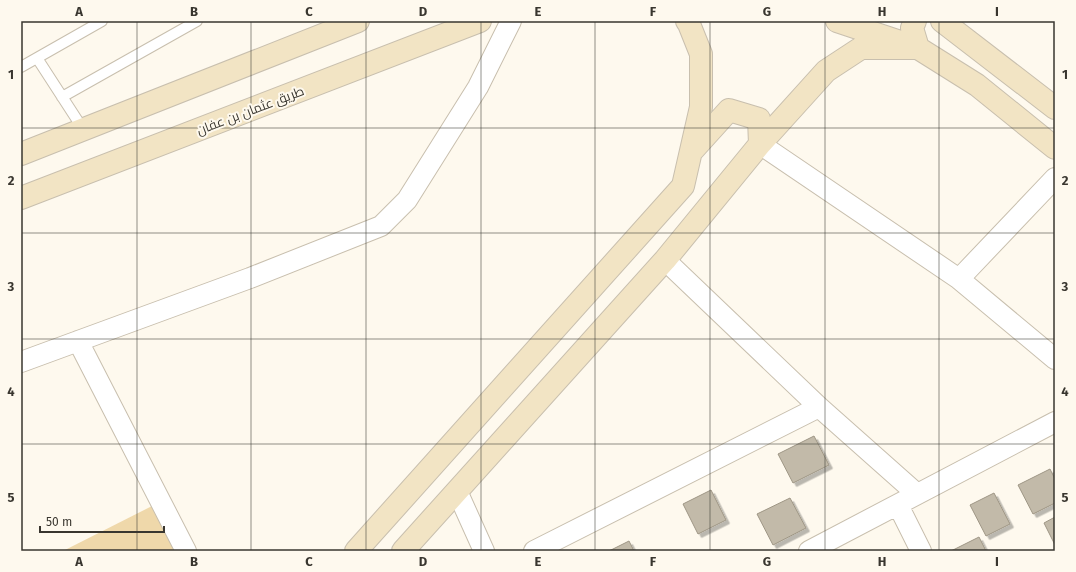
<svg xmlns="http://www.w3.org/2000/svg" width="1076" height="572" font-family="'Fira Sans',Cairo,sans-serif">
<defs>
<filter id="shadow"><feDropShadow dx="3.5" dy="3.5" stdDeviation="0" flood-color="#0004"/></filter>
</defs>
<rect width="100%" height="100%" fill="#fef9ee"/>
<path fill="#efd8aa" d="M154,505L177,551H63Z"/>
<path fill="#c2baa9" stroke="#9e9685" filter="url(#shadow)" d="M814,436L829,465L793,483L778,454Z
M1050,469L1055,479V503L1033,514L1018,485Z
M711,490L726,520L698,534L683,504Z
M994,493L1010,524L986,536L970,505Z
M790,498L806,528L773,545L757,514Z
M1055,517V545L1044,523Z
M979,537L986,551H951Z
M629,541L634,551H609Z"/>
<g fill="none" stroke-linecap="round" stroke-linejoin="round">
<defs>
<path id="lane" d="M37,58L83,129
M21,67L102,21
M62,97L197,21"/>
<path id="street" d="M760,144L959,279L1055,359
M665,260L819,407L917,494
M959,279L1055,178
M78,341L186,551
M21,362L250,278L381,226L407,200L478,87L511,21
M457,491L484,551
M898,505L921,551
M534,551L819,407
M809,551L1055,422"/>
<path id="secondary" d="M837,21L918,48L977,85L1055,148
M942,21L1055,108
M691,152L729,110L759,119L760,144
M21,154L358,21
M21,198L480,21
M356,551L683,186L701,107V54L689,24L687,21
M403,551L665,260L760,144L826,71L861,48H918L912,28L915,21"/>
</defs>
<use href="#lane" stroke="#c8bfae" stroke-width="12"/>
<use href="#street" stroke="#c8bfae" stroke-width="22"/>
<use href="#secondary" stroke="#c8bfae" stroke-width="24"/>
<use href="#lane" stroke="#fff" stroke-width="10"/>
<use href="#street" stroke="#fff" stroke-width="20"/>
<use href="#secondary" stroke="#f2e4c4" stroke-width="22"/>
</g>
<path fill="none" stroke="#39362f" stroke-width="1" stroke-opacity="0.55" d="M137,21V551M251,21V551M366,21V551M481,21V551M595,21V551M710,21V551M825,21V551M939,21V551M21,128H1055M21,233H1055M21,339H1055M21,444H1055"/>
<g text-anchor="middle" stroke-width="4" stroke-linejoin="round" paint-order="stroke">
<g font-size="13" fill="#39362f" stroke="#fef9ee">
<text transform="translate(250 110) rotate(-21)" y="5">طريق عثمان بن عفان</text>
</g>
</g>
<rect width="1076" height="572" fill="none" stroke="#fef9ee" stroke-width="44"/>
<path d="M40 526v6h124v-6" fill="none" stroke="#39362f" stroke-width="2"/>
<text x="46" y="526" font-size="12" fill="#39362f" stroke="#fef9ee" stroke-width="3" paint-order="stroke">50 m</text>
<rect x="22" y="22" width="1032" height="528" fill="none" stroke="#39362f" stroke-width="1.5"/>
<g font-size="13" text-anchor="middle" font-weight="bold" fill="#39362f">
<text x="79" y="16">A</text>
<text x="194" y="16">B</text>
<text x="309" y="16">C</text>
<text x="423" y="16">D</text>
<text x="538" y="16">E</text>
<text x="653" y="16">F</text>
<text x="767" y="16">G</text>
<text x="882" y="16">H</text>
<text x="997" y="16">I</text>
<text x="11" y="79">1</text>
<text x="1065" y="79">1</text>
<text x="11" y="185">2</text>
<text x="1065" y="185">2</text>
<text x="11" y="291">3</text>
<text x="1065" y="291">3</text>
<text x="11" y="396">4</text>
<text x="1065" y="396">4</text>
<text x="11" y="502">5</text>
<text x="1065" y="502">5</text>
<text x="79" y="566">A</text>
<text x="194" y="566">B</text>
<text x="309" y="566">C</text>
<text x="423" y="566">D</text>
<text x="538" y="566">E</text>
<text x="653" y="566">F</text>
<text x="767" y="566">G</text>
<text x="882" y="566">H</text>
<text x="997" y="566">I</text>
</g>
</svg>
